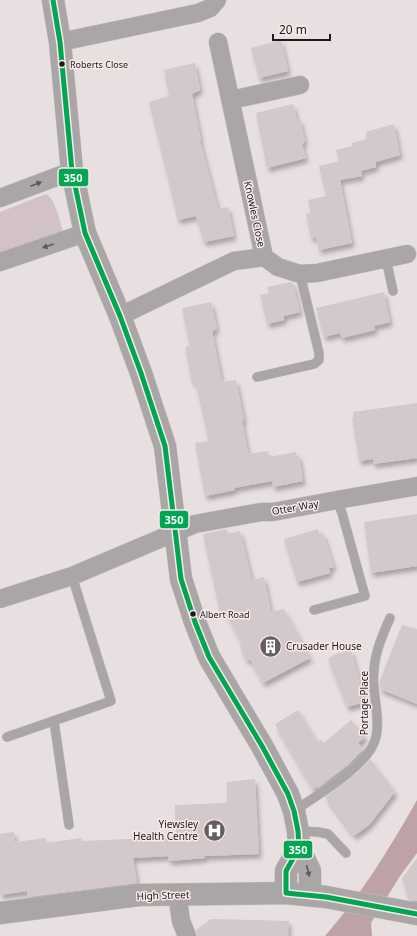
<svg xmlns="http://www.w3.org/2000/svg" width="417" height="936" font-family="'Noto Sans',sans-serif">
<defs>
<filter id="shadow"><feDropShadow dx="2.5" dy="4.5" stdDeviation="2" flood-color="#0004"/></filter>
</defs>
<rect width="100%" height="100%" fill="#e8dfe1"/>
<path fill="#d3c2c5" d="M46,194C55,198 59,219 62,228V231L0,255V212Z"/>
<path fill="#bda2a7" d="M417,800V853L400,876L371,923L372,936H325C361,895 390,848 417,800Z"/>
<path fill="#d3c8ca" filter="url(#shadow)" d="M281,40L288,71L259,78L251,48Z
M195,63L200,90L192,94L201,141H200L218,209L228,207L234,236L204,242L196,216L178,220L149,102L169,96L164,70Z
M293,104L297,120L300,119L305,142L302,144L306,158L267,168L256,113Z
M394,124L400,155L376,162V167L361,171L362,176L340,180L352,243L319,250L316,237L311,238L306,214L311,213L308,200L326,196L319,166L339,161L336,150L352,146L351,143L367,139L366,132Z
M291,282L293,283L300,312L284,316V320L267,324L260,295L269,293L267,287Z
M384,292L390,322L374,326L375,330L342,338L340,333L324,337L316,308Z
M211,302L217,329L212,331L222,382L236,380L244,420L242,421L248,454L268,451L269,457L296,452V456H299L303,481L273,487L272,481L234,488L235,490L205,496L195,443L209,441L195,381L192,382L185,347L190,346L182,308Z
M417,403V458L373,464V459L359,461L352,417H354L353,412Z
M417,514V566L371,573L364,522Z
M227,529L228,534L240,531L252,580L264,577L271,612L284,609L310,658L263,683L250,659L247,661L240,647L243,645L225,611L220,612L203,534Z
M318,529L319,534L323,533L334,567L329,568L330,573L297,582L284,539Z
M402,625L417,629V704L380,689V680Z
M351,650L365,702L347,707L328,659L335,654Z
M298,710L317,742L322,740L324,743L351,720L365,737L358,743L363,749L349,764L318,788L317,787L313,789L275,724Z
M370,759L395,792L369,825L354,836L325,797L357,773Z
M255,779L259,854L204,856L205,858L169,861L168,856L133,858L137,883L28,897L27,891L0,895V834L14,832L15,842L46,838V843L81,838L82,841L176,837L175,805L227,803V782Z
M417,858V901L409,900L402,878Z
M211,919L289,921L288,936H197L196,930Z"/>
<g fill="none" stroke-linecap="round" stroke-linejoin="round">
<defs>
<path id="lane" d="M386,259L393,291
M257,377L314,364L319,360V353L300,274
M314,610L365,596L342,513L337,500
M54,721L69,825
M7,737L111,701L72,576
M294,811C317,795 370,765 376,737C381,717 371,690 374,670C375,652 383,634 390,618
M298,831L318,832L328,834L346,853"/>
<path id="street" d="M60,42L198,13L210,8L217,0
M218,42L264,257
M231,100L300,85
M0,198L72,171
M264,257L278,267L300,274L317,273L407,254
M0,262L85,233
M120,316L234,261L264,257
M0,599L72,576L195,524L261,512H273L337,500L417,486
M177,894L181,921L187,936"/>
<path id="secondary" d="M53,0L60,42L72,171L85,233L120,316L141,373L165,446L181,579L195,622L209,657L262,746L288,794L294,811L298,831L299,848L310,871V895
M286,893V871L299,848
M0,913L139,895L286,893L326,897L417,914"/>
</defs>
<use href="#lane" stroke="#c3bcbe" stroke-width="10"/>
<use href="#street" stroke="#c3bcbe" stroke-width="19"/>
<use href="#secondary" stroke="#c3bcbe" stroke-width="23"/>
<use href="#lane" stroke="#aaa6a7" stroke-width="9"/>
<use href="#street" stroke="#aaa6a7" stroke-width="18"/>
<use href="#secondary" stroke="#aaa6a6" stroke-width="22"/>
<defs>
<path id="bus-1" d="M53,0L60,42L72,171L85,233L120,316L141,373L165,446L181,579L195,622L209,657L262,746L288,794L294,811L298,831L299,848L286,871V893L326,897L417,914"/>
</defs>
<use href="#bus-1" stroke="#f9e9eb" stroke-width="8"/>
<use href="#bus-1" stroke="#00a651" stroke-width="5"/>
</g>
<defs><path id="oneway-solid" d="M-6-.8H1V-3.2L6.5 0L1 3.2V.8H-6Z"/></defs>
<g fill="#5e5859">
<use href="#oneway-solid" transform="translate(36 184) rotate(-21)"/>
<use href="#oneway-solid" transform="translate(48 246) rotate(161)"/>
<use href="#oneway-solid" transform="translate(308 871) rotate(76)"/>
</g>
<defs>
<symbol id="building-disc" viewBox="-11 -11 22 22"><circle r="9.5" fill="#655e60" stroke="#f9e9eb"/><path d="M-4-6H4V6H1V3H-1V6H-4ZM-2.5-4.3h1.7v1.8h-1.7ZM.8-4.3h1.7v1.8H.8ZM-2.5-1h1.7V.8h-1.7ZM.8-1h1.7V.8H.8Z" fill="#fff"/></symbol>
<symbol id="hospital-disc" viewBox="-11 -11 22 22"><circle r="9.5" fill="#655e60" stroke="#f9e9eb"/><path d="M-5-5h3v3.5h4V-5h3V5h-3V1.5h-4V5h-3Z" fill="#fff"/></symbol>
</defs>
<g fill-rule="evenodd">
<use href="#building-disc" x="258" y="634" width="25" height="25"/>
<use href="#hospital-disc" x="202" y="818" width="25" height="25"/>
</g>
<g fill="#1f191a" stroke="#f9e9eb" stroke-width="1.5">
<circle cx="62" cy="64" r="3.5"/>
<circle cx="193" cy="614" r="3.5"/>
</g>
<g text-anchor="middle" stroke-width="3" stroke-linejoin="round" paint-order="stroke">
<g font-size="9" fill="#1f191a" stroke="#f9e9eb" text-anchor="start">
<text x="70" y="68">Roberts Close</text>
<text x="200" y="618">Albert Road</text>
</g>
<g font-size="10" fill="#1f191a" stroke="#f9e9eb">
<text transform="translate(255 214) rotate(78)" y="4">Knowles Close</text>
<text transform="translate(295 507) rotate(-10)" y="4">Otter Way</text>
<text transform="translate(364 703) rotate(-90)" y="4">Portage Place</text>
<text transform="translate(163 895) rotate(-2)" y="4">High Street</text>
</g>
<g font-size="10" fill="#1f191a" stroke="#f9e9eb" text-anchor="start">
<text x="286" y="650">Crusader House</text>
<text x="198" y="828" text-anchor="end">Yiewsley<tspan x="198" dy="12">Health Centre</tspan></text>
</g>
</g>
<g stroke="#f9e9eb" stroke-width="1.5">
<rect x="58" y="168" width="31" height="19" rx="4" fill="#00a651"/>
<rect x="159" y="510" width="30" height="19" rx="4" fill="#00a651"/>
<rect x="283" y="840" width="30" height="19" rx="4" fill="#00a651"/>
</g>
<g font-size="11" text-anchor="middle" font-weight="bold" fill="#fff">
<text x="73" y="182">350</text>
<text x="174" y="524">350</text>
<text x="298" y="854">350</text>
</g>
<path d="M273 34v6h57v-6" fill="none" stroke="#1f191a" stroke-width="2"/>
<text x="279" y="34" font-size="12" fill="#1f191a" stroke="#f9e9eb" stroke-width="3" paint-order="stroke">20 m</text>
</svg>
